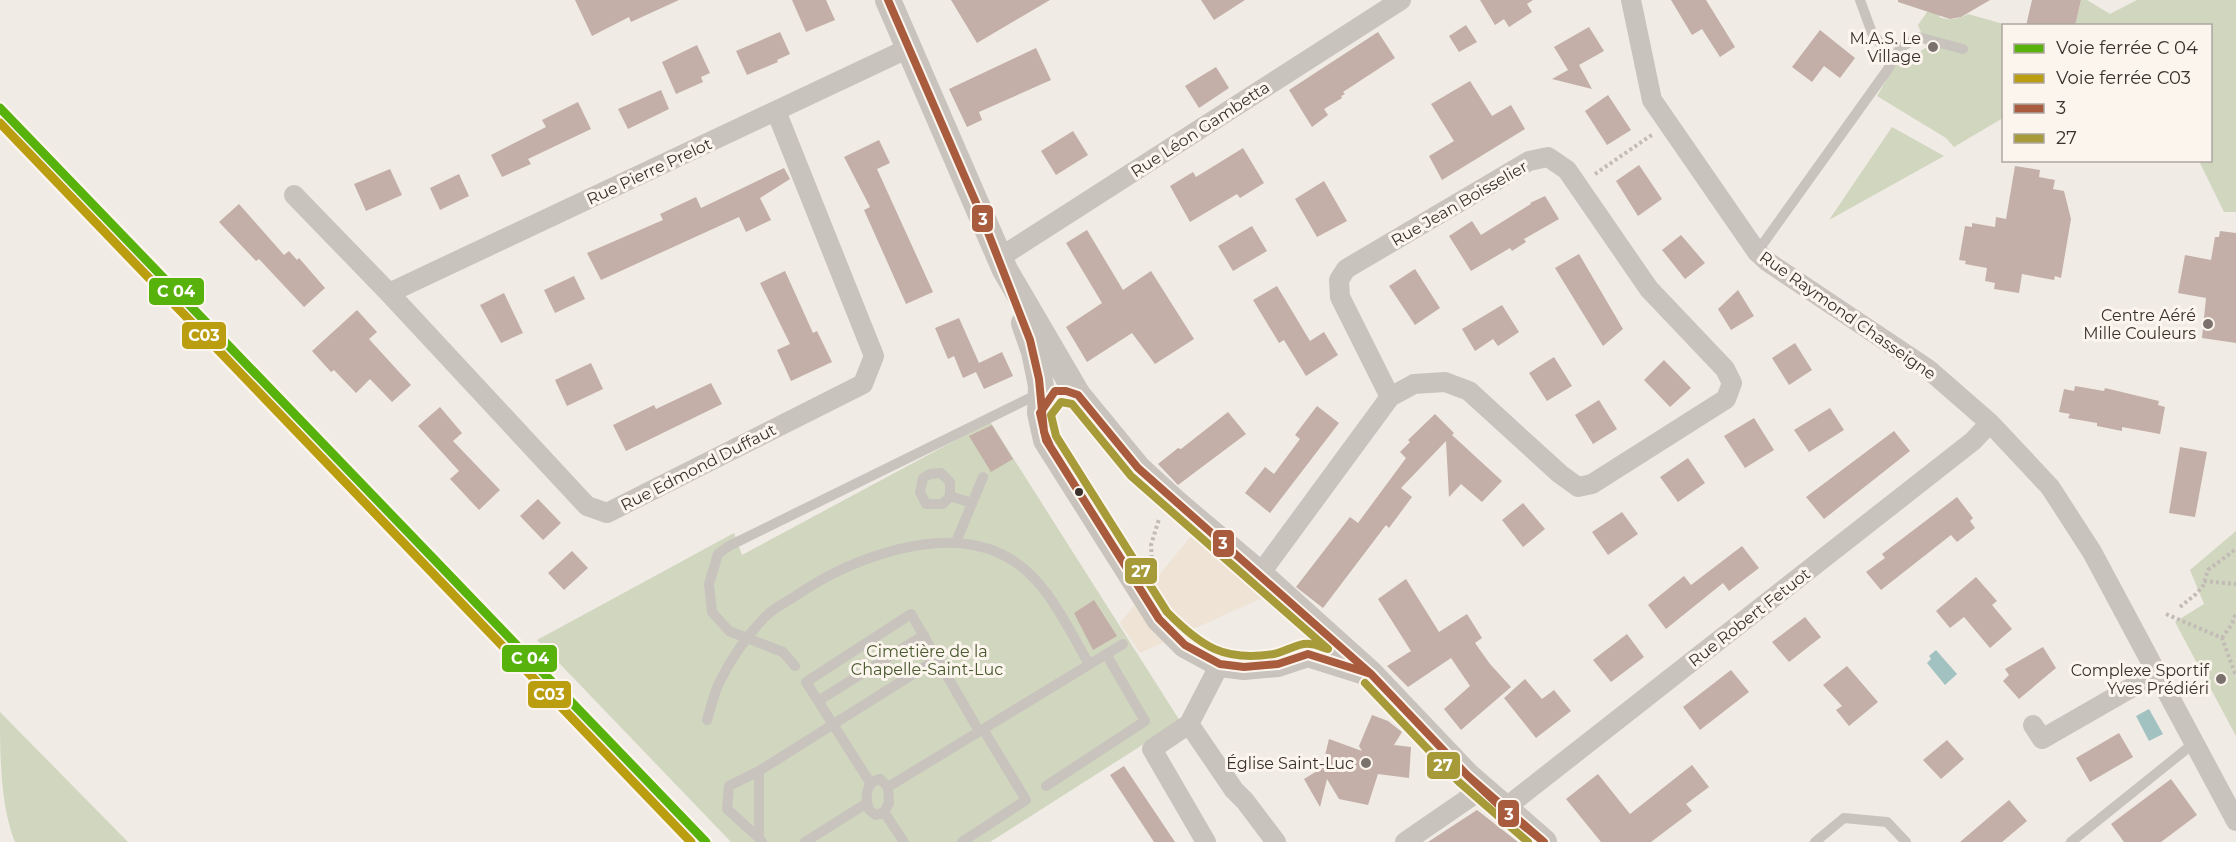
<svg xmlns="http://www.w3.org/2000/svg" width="2236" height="842" font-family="Montserrat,sans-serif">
<rect width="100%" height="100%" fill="#f0ebe5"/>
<path fill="#d1d6bf" d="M2081,0H2087L2110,14L2137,0H2236V212H2224L2199,161L2210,160V26H2075Z
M1932,5L1942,9L1939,17C1949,21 1958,19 1968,14L2007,25L2004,26L2003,118L1954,147L1946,138L1877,96L1899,58L1907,60L1927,47L1918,25Z
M1892,127L1944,156L1829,220Z
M989,420L1180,721L990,842H731L537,640L734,533L742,555L967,434Z
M2236,531V736L2175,622L2204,604L2190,570Z
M0,712L128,842H15C0,805 0,753 0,712Z"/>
<path fill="#eee3d5" d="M1196,530L1271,594L1140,653L1120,623Z"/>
<path fill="#a1c2c1" d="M1936,650L1957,674L1945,685L1927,663L1931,659L1929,656Z
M2149,709L2163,734L2149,741L2136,716Z"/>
<path fill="#c3afa7" d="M575,0H679L631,22L629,17L592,36Z
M792,0H826L835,20L806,32Z
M951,0H1050L977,43Z
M1201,0H1245L1214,20Z
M1480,0H1533L1527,4L1532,12L1509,27L1504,19L1495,25Z
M1671,0H1706L1735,47L1720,57L1702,29L1692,35Z
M1898,0H1990L1961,17L1950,19L1898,2Z
M2032,0H2081L2075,26H2026Z
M1466,25L1477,42L1459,52L1449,36Z
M1589,27L1604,51L1579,65L1592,89L1552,79L1568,70L1554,47Z
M1820,30L1855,58L1840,78L1824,66L1812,82L1792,67Z
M780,32L790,54L777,60L778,62L747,75L736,51Z
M1378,32L1395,58L1343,92L1345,94L1341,96L1342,98L1324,109L1328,115L1312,127L1289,90Z
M697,45L710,73L701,77L703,82L676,94L662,62Z
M1036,48L1051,80L979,112L982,120L967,127L949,89Z
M1216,67L1229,88L1199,108L1185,86Z
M1470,81L1492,116L1511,105L1525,129L1442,180L1429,156L1454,141L1431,104Z
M661,90L669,109L628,129L618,109Z
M1608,95L1631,130L1607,145L1585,111Z
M578,102L591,129L528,159L531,164L502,177L491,155L546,127L542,120Z
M1073,131L1088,155L1056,175L1041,151Z
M879,140L890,163L877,169L933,292L906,304L864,210L870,207L844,157Z
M1243,148L1264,183L1240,198L1237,194L1190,222L1170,186L1193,172L1196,177Z
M1639,165L1662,199L1638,216L1616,181Z
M2015,166L2040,170L2039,177L2055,180L2053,189L2064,191L2071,219L2061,278L2055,276L2054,280L2022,274L2019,293L1994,289L1995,283L1985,281L1987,268L1965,264L1966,261L1959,260L1965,226L1972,227V223L1995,227L1996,217L2006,219Z
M784,168L790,179L760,198L771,220L746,232L739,217L601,280L587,253L663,220L660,214L696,197L701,208Z
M390,169L402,195L366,211L354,184Z
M459,174L469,196L440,210L430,188Z
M1324,181L1347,221L1317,237L1295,199Z
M1545,196L1559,219L1524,239L1526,242L1512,251L1510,248L1471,271L1449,236L1472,221L1481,235L1531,204L1530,203Z
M239,204L284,255L289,251L297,260L299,258L325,288L304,307L259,259L256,261L219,222Z
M1252,226L1267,251L1233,271L1218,246Z
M1087,230L1123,290L1151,271L1194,339L1155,364L1132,333L1087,362L1066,327L1102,303L1066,243Z
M2220,231L2236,233V343L2202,338L2206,298L2178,293L2185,255L2211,260L2215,237H2219Z
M1681,235L1705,263L1685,279L1662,250Z
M1579,254L1623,329L1603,346L1555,268Z
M1415,269L1440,308L1415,325L1389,286Z
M785,271L813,333L817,331L832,362L791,381L777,350L790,344L760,283Z
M574,276L585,299L555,313L544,290Z
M1277,286L1310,341L1324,332L1338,355L1306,376L1284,340L1279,343L1253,300Z
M1738,290L1754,316L1731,330L1718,309Z
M504,293L523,333L501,343L480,305Z
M1502,305L1519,332L1498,346L1493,339L1475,351L1462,329Z
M357,310L377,332L369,339L411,385L392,402L370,379L356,393L334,370L331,372L312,351Z
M959,318L979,363L1002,352L1013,376L984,389L976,372L963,378L954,356L948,359L935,328Z
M1795,343L1812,370L1789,385L1772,358Z
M1554,357L1572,386L1547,401L1529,373Z
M1664,360L1691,388L1670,407L1644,380Z
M591,363L603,389L567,406L555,380Z
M711,383L722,404L626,451L613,425L654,405L656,409Z
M2075,386L2104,391L2105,388L2159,401L2158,405L2165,407L2160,434L2122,427V431L2097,426V423L2068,418L2070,414L2059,412L2064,389L2074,391Z
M1599,400L1617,429L1593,444L1575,415Z
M1317,406L1339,423L1270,513L1245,493L1265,467L1274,474L1300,439L1295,435Z
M440,407L462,433L453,441L500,490L479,510L450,479L459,471L418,426Z
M1830,408L1844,430L1809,452L1794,430Z
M1228,412L1246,434L1178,485L1158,464L1178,448L1181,449Z
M1435,414L1454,433L1452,435L1502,481L1482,502L1461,484L1449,497L1446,441L1401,488L1412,497L1389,528L1386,525L1323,608L1296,587L1350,517L1358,523L1406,458L1400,452L1410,442L1408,440Z
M1754,418L1774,450L1745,468L1724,436Z
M992,425L1013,459L991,472L969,436Z
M1894,431L1910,451L1824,519L1806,497Z
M2180,447L2207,452L2195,517L2169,513Z
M1688,458L1705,483L1678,502L1660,477Z
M1957,497L1973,518L1970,521L1975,528L1957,542L1951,535L1881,590L1866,572L1885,558L1882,554Z
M538,499L561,523L543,540L520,516Z
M1523,503L1545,529L1523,547L1502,520Z
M1622,512L1638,534L1608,555L1592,532Z
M1742,546L1759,568L1729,591L1723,583L1666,629L1648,605L1684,576L1691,585Z
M572,551L588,568L564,590L548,573Z
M1976,577L1997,601L1992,605L2012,629L1990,648L1964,617L1950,628L1936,611Z
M1406,579L1439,632L1467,614L1482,638L1475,643L1490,664L1511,687L1461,730L1444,709L1470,686L1451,658L1408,687L1387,666L1411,651L1378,599Z
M1094,600L1117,636L1093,650L1074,613Z
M1805,617L1821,637L1789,662L1772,642Z
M1627,634L1644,657L1611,682L1593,660Z
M2043,647L2056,668L2019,699L2003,681L2009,675L2005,669Z
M1847,666L1878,702L1849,726L1836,710L1842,706L1823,685Z
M1731,670L1749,692L1700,730L1683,707Z
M1525,679L1542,699L1554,690L1571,711L1536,738L1504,698Z
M1372,715L1388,721L1402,732L1394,745L1411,747L1409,778L1378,774L1368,805L1339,799L1327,779L1320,807L1304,779L1322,768L1329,739L1362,751L1359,746Z
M2119,733L2133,757L2090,782L2076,758Z
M1947,740L1964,759L1941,779L1923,760Z
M1692,765L1709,787L1686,804L1692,811L1651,842H1601L1566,799L1598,774L1630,814Z
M1124,766L1175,842H1154L1110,775Z
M2171,779L2197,815L2161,842H2124L2111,824Z
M2009,800L2027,821L2002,842H1960Z
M1477,810L1518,842H1428Z"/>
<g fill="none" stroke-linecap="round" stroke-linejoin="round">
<path stroke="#c2bbb6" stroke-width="4" stroke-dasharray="3 3" stroke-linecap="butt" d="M1595,174L1653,134
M1152,564L1151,545L1159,519
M2204,581L2236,584
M2180,607L2196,594L2203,586L2208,570L2236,549
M2166,614L2222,638L2236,676
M2222,638L2232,624L2236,613"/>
<path stroke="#c9c3be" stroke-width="10" d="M1860,0L1872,33L1893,59
M1757,252L1888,69L1900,48L1918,37L1963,49
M941,473L950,482V496L943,504H926L920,492L923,478L930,474Z
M950,496L972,503
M956,542L983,477
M795,666L783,652L729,631L712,612L709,584L718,554L729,546L1040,393
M818,701L924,635
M707,720C711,707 714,693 720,681C731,659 747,636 764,618C772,609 784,603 794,597C849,559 943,522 1007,557C1047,579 1067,627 1089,664
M759,771L729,786L727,809L759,838
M880,779L888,787L889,803L884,812L876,815L869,810C865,798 865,782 880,779Z
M871,784L806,682L911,614L979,731
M1046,786L1145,721L1106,654
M888,787L1123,644
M884,812L904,842
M762,842L759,838V771L937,659
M805,842L867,803
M962,842L1026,800L983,729
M1815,842L1844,818L1887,822L1906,842
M2071,842L2194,743"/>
<path stroke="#c9c3be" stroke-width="20" d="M1631,0L1652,100L1757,252L1768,262L1928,369L1990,423L2050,487L2092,552L2236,821
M294,195L389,293L587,506L607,513L863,384L874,356L776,111
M999,258L1401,0
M389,293L909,48
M1260,574L1390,397L1414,384L1445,382L1469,391L1560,474L1578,487L1592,484L1726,399L1732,383L1725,369L1649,289L1567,170L1548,157L1529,161L1346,269L1339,280L1340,297L1390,397
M1189,724L1234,790L1245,801L1276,842
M2033,725L2042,739L2157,673
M1505,808L1973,441L1990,423
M1206,842L1152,749L1189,724L1220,664
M1405,842L1469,798L1479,786"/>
<path stroke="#c9c3be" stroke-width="26" d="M888,0L1005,270L1078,395L1138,468L1176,503L1260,574L1371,674L1467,775L1544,842
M1024,323L1034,352L1041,386L1040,413L1046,440L1159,619L1185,645L1220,664L1244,667L1278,664L1308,654L1362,671"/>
<defs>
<path id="bus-1" d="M888,0L980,212L1030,340L1039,379L1044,432L1050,446
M1055,391H1066L1078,395L1138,468L1371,674L1308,654L1278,664L1244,667L1220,664L1185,645L1159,619L1046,440L1040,413Z
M1371,674L1467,775
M1467,775L1544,842L1504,810Z"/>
<path id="bus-2" d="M1061,402L1072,404L1131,476L1328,649C1322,648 1316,644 1310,644C1299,642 1285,652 1274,654C1224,662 1202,647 1167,612L1056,436L1051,415Z
M1365,683L1459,782L1528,842"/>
</defs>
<use href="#bus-1" stroke="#fbf5ee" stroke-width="12"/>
<use href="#bus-2" stroke="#fbf5ee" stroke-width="12"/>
<use href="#bus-1" stroke="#a95b3e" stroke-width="8"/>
<use href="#bus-2" stroke="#a69a39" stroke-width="8"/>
<defs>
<path id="rail-1" d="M0,108L706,842"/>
<path id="rail-2" d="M0,123L691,842"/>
</defs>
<use href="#rail-1" stroke="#fbf5ee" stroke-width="14"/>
<use href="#rail-2" stroke="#fbf5ee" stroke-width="14"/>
<use href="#rail-1" stroke="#58b20c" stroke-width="9"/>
<use href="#rail-2" stroke="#bb9d10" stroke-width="9"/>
</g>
<g fill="#7a716c" stroke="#fbf5ee" stroke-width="2">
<circle cx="1933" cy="47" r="6"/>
<circle cx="2208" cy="324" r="6"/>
<circle cx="2221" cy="679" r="6"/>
<circle cx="1366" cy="763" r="6"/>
</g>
<circle fill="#3b302b" stroke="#fbf5ee" stroke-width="2" cx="1079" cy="492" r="5"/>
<g text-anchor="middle" stroke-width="6" stroke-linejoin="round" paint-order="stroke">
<g font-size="16" fill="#3b302b" stroke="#fbf5ee" text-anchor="end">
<text x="1921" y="44">M.A.S. Le<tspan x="1921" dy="18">Village</tspan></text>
<text x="2196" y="321">Centre Aéré<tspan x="2196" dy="18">Mille Couleurs</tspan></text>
<text x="2209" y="676">Complexe Sportif<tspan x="2209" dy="18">Yves Prédiéri</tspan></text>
<text x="1354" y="769">Église Saint-Luc</text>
</g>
<g font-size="16" fill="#3b302b" stroke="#fbf5ee">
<text transform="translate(1200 129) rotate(-33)" y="6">Rue Léon Gambetta</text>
<text transform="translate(649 171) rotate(-25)" y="6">Rue Pierre Prelot</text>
<text transform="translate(1459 203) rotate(-30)" y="6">Rue Jean Boisselier</text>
<text transform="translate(1848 315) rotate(35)" y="6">Rue Raymond Chasseigne</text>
<text transform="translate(698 467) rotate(-27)" y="6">Rue Edmond Duffaut</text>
<text transform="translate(1749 617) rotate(-38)" y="6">Rue Robert Fetuot</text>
</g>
<g font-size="16" fill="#4a5a2e" stroke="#fbf5ee">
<text x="927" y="657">Cimetière de la<tspan x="927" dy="18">Chapelle-Saint-Luc</tspan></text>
</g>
</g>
<g stroke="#fbf5ee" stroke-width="2">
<rect x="971" y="204" width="23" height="29" rx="6" fill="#a95b3e"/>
<rect x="148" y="277" width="57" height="29" rx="6" fill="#58b20c"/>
<rect x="181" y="321" width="46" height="29" rx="6" fill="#bb9d10"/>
<rect x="1212" y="529" width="23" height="29" rx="6" fill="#a95b3e"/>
<rect x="1124" y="557" width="34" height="28" rx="6" fill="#a69a39"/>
<rect x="501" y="644" width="57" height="29" rx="6" fill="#58b20c"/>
<rect x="527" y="680" width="45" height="29" rx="6" fill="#bb9d10"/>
<rect x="1426" y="751" width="35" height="29" rx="6" fill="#a69a39"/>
<rect x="1497" y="799" width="23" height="29" rx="6" fill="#a95b3e"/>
</g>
<g font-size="16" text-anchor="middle" font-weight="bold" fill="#fff">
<text x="983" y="225">3</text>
<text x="176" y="297">C 04</text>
<text x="204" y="341">C03</text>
<text x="1223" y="549">3</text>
<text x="1141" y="577">27</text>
<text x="530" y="664">C 04</text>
<text x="549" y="700">C03</text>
<text x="1443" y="771">27</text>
<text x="1509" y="820">3</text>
</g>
<rect x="2002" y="24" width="210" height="138" fill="#fbf5ee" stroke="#aea6a0" stroke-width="1.5"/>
<rect x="2014" y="44" width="30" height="9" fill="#58b20c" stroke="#aea6a0" stroke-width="1.5"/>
<text x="2056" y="54" font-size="18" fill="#3b302b">Voie ferrée C 04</text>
<rect x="2014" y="74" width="30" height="9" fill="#bb9d10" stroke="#aea6a0" stroke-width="1.5"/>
<text x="2056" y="84" font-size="18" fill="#3b302b">Voie ferrée C03</text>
<rect x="2014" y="104" width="30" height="9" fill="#a95b3e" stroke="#aea6a0" stroke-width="1.5"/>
<text x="2056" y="114" font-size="18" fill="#3b302b">3</text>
<rect x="2014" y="134" width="30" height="9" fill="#a69a39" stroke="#aea6a0" stroke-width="1.5"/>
<text x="2056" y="144" font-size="18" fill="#3b302b">27</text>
</svg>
